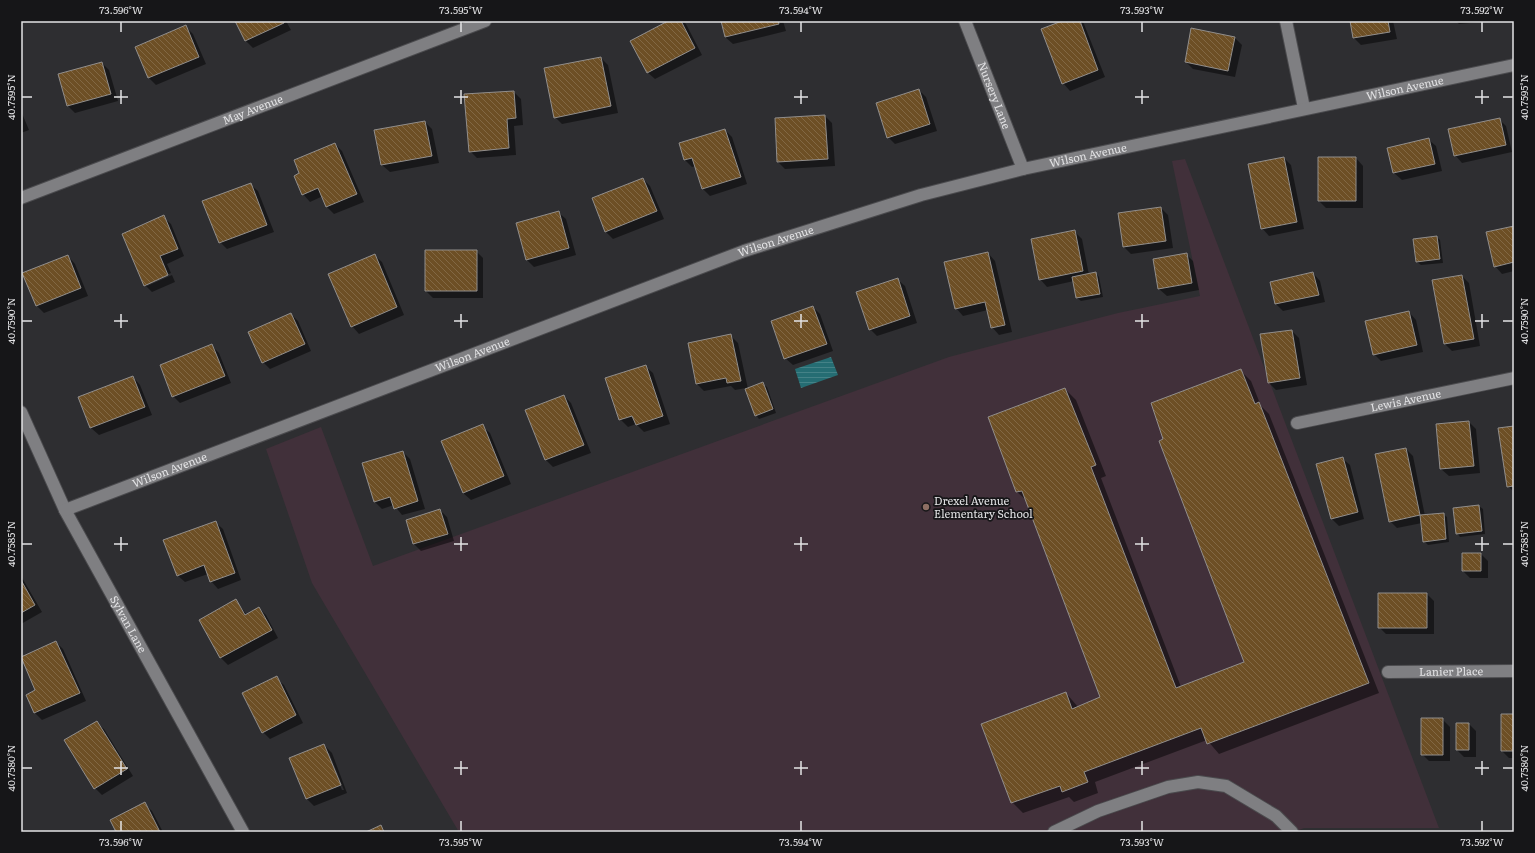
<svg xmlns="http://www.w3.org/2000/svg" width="1535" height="853" font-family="Literata,serif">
<defs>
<pattern id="water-rules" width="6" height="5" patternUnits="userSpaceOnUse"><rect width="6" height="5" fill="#256d73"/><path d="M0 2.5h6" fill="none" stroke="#448287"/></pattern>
<pattern id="building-back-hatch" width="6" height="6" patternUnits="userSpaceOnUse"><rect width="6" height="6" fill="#6d4f25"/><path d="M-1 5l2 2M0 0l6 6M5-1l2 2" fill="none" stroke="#826844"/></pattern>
</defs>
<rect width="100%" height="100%" fill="#2e2e31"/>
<path fill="#41303a" d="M1185,159L1439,828H1304L1294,832H459L312,583L266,449L321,427L373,566L949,357L1118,313L1200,296L1172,161Z"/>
<path fill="url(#water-rules)" d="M831,357L838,375L801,388L795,369Z"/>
<path fill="#0007" fill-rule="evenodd" d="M236,21H286L291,30L253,48L246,41Z
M670,21H683L686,24L702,55L655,79L647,72Z
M722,21H783L786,31L733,44L725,37Z
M1065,21H1082L1084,24L1105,77L1070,91L1063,83Z
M1351,21H1393L1397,39L1361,45L1354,38Z
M1456,21H1492L1459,24Z
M186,27L193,34L206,64L156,85L149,78Z
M1234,37L1242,45L1235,77L1193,69L1186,62Z
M601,58L608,65L618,113L562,124L555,117Z
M102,63L109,70L118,101L75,113L68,106Z
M919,90L926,97L937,131L895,144L888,137Z
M514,92L521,99L523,125L514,126L516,155L477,158L470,151Z
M21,111L29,130L21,133Z
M825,116L832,123L835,166L785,169L778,162Z
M1499,119L1506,126L1512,152L1462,163L1455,155Z
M425,122L432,129L439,163L390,172L382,165L375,131Z
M725,130L732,137L747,184L710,196L703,189L696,166L692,167L685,160L680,144Z
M1428,139L1436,146L1442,171L1402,180L1394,173L1388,149Z
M335,144L342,151L364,202L334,214L327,207L323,196L310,202L303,194Z
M1284,158L1291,165L1304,229L1269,236L1262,228Z
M1356,158L1363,166V208H1326L1319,201Z
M643,179L650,186L664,219L613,239L606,232L593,199Z
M250,184L258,191L274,232L227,249L220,242Z
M1161,208L1168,215L1173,248L1131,254L1124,247Z
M558,212L566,219L576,255L534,267L527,260L517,224Z
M163,217L171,224L184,256L167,264L171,273L147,283V286L172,275L175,282L152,292L145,285Z
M1514,227V271L1502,274L1495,266Z
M1074,231L1082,239L1089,275L1096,273L1099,277L1103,297L1081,301L1077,298L1074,281L1047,287L1040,279Z
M1437,237L1440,240L1443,263L1421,265L1417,262L1414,240Z
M476,251L483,258V298H433L426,291Z
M988,253L995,261L1012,332L999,335L992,327L988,310L963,316L956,308Z
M1186,254L1193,261L1199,290L1167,296L1159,289L1154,260Z
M374,255L382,262L404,315L359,334L352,326Z
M68,256L75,264L88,296L44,313L37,306Z
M1313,273L1320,281L1325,302L1283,311L1276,304Z
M1462,276L1469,283L1480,346L1452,351L1445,344L1434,281Z
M897,279L905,286L917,323L877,336L870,329Z
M813,307L820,314L833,351L793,365L785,358Z
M1409,312L1416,320L1423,352L1381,361L1374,354Z
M291,314L298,321L311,351L270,369L263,362Z
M1292,331L1299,338L1307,385L1276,390L1269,383Z
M731,336L738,343L748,389L763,384L767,387L776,413L759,419L756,415L746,388L735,390L731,386L704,391L697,384Z
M212,346L219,353L231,383L180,403L173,396Z
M645,366L653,373L670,424L644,432L636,424L628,427L620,419Z
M1240,370L1251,381L1261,406L1269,414L1379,693L1219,754L1207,740L1095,782L1098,793L1074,802L1069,797L1023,813L1012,802L1066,693L1078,707L1101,698L1027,501L1017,492L989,417L1065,389L1076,400L1106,476L1101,478L1181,687L1246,663L1165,440Z
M133,377L140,385L152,415L99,435L91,428L80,398Z
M564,396L571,403L591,453L553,467L546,460Z
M1469,422L1476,429L1480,473L1449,476L1441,469Z
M482,426L490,433L511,484L471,500L463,493Z
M1514,427V492L1508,486Z
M1406,449L1413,456L1425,516L1443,514L1447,517L1449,542L1428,545L1424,541L1422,523L1397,528L1390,521Z
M403,452L410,459L425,509L402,515L394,505L382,509L375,502Z
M1342,458L1350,465L1364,519L1339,526L1332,519Z
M1479,506L1483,509L1485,534L1460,537L1457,533Z
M440,510L447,517L454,541L421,551L414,544L407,520Z
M215,522L223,529L241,580L218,589L211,581L208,574L185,582L177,575Z
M1481,554L1488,561V578H1470L1463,571Z
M21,576L42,612L21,624Z
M1427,594L1434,601V634H1386L1379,627Z
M236,601L247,615L259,608L266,615L278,638L228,665L221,658L200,620Z
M56,642L63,649L86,701L42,720L35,713L27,695L37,691Z
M276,678L284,685L303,723L270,739L263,732Z
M1514,715V758H1509L1502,751Z
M1442,719L1450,727V761H1429L1422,754Z
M96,722L104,729L133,776L102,795L95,788Z
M1469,724L1476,731V757H1464L1457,750Z
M324,745L332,753L347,793L314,806L307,799L291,759ZM327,753H329L344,790H342Z
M145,804L152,811L163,832H117Z"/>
<path fill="url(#building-back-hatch)" stroke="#918e8c" d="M235,21H284V23L245,41Z
M668,21H681L695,48L647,73L630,41Z
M721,21H778L779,24L725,37Z
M1062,21H1080L1098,70L1062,84L1041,29Z
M1350,21H1388L1390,32L1353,38Z
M186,25L199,57L148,78L135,47Z
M1191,28L1235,37L1228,71L1185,62Z
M601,57L611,106L554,118L544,68Z
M102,62L111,94L67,106L58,74Z
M919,89L930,124L887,138L876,103Z
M514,91L516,118L507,119L509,148L469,152L464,94Z
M825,115L828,159L777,162L775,118Z
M1500,118L1506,145L1454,156L1448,129Z
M425,121L432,156L381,165L374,130Z
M725,129L741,177L702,189L692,158L684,160L679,143Z
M1429,138L1435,164L1393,173L1387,148Z
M335,143L357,194L326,207L318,188L302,195L294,176L299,173L294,160Z
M1284,157L1297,222L1261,229L1248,164Z
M1318,157H1356V201H1318Z
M643,178L657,211L605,232L592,198Z
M251,183L267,225L219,243L202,201Z
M1161,207L1166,241L1123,247L1118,213Z
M559,211L569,248L526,260L516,223Z
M164,215L178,249L160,256L168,275L144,286L122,234Z
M1514,226V262L1494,267L1486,232Z
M1075,230L1083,271L1039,280L1031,239Z
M1437,236L1440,259L1416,262L1413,239Z
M425,250H477V291H425Z
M988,252L1005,325L991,328L985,302L955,309L944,262Z
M1187,253L1192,283L1158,289L1153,259Z
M375,254L397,307L351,327L328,274Z
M68,255L81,288L36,306L22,273Z
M1096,272L1100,294L1076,298L1072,277Z
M1313,272L1319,295L1275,304L1270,282Z
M1462,275L1474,339L1444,344L1432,280Z
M898,278L910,316L869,330L856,292Z
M813,306L827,344L784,359L771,321Z
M1409,311L1417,345L1373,355L1365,321Z
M291,313L305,344L262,363L248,332Z
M1292,330L1300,378L1268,383L1260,334Z
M731,334L741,381L727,383L726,378L696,384L688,343Z
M212,344L225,376L172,397L160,365Z
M646,365L663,416L636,425L632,416L619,420L605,378Z
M1241,369L1255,404L1259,402L1369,683L1207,744L1201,728L1084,772L1088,782L1062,792L1060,786L1011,803L981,724L1066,692L1072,709L1100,697L1022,491L1016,492L988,417L1065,388L1096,465L1091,467L1176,688L1244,662L1159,441L1163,439L1151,403Z
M133,376L145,407L90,428L78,397Z
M763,382L773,409L755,416L745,389Z
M564,395L584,445L545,460L525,410Z
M1469,421L1474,466L1440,469L1436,424Z
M483,424L504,476L463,493L441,441Z
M1514,426V486L1507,487L1498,428Z
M1406,448L1420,515L1389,522L1375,454Z
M403,451L418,501L394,509L390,497L374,502L362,463Z
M1343,457L1358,512L1331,519L1316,464Z
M1479,505L1482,531L1456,534L1453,508Z
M440,509L448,534L413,544L406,520Z
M1444,513L1446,539L1423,542L1420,515Z
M216,521L235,573L210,582L204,565L177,576L163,540Z
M1462,553H1481V571H1462Z
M21,580L35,605L21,613Z
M1378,593H1427V628H1378Z
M236,599L245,615L259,607L272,630L220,658L199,620Z
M56,641L80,693L34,713L26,695L35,690L21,657Z
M277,676L296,715L262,733L242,693Z
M1501,714H1514V751H1501Z
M1421,718H1443V755H1421Z
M97,721L127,769L94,789L64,740Z
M1456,723H1469V750H1456Z
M324,744L341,785L306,799L289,758Z
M145,802L160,832H116L110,820Z
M381,825L384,832H366Z"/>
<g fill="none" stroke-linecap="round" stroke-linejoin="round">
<defs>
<g id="minor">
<path id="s1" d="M965,21L1023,169"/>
<path d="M1286,21L1304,108"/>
<path id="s2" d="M21,198L485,21"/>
<path id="s3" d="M21,412L65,510L243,832"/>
<path id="s4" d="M1297,423L1514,378"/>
<path id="s5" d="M65,510L744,251L921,195L1023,169L1514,65"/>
<path id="s6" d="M1388,672L1514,671"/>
<path d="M1054,832L1098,811L1168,787L1198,782L1226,786L1276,816L1292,832"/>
</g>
</defs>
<use href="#minor" stroke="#4b4b4e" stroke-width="14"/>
<use href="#minor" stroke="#7f7f82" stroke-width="12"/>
</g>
<path fill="none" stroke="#e3e3e5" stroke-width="1.5" d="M121,22V32M461,22V32M801,22V32M1142,22V32M1482,22V32M121,90V104M461,90V104M801,90V104M1142,90V104M1482,90V104M22,97H32M114,97H128M454,97H468M794,97H808M1135,97H1149M1475,97H1489M1503,97H1513M121,314V328M461,314V328M801,314V328M1142,314V328M1482,314V328M22,321H32M114,321H128M454,321H468M794,321H808M1135,321H1149M1475,321H1489M1503,321H1513M121,537V551M461,537V551M801,537V551M1142,537V551M1482,537V551M22,544H32M114,544H128M454,544H468M794,544H808M1135,544H1149M1475,544H1489M1503,544H1513M121,761V775M461,761V775M801,761V775M1142,761V775M1482,761V775M22,768H32M114,768H128M454,768H468M794,768H808M1135,768H1149M1475,768H1489M1503,768H1513M121,821V831M461,821V831M801,821V831M1142,821V831M1482,821V831"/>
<circle fill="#8d6e63" stroke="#161618" stroke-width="1.5" cx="926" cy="507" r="4"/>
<g text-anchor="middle" stroke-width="3.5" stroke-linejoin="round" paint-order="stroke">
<g font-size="11" fill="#e3e3e5" stroke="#161618">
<text dy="4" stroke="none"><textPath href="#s5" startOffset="1408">Wilson Avenue</textPath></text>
<text dy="4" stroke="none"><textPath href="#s1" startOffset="80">Nursery Lane</textPath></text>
<text dy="4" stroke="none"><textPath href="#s2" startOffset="248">May Avenue</textPath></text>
<text dy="4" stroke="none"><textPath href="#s5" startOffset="1084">Wilson Avenue</textPath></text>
<text dy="4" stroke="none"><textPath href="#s5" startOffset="760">Wilson Avenue</textPath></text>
<text dy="4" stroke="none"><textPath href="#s5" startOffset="436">Wilson Avenue</textPath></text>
<text dy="4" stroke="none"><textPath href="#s4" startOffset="111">Lewis Avenue</textPath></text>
<text dy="4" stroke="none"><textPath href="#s5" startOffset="112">Wilson Avenue</textPath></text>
<text dy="4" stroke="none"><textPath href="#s3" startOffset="238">Sylvan Lane</textPath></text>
<text dy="4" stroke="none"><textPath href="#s6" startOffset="63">Lanier Place</textPath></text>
</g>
<g font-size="11" fill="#e3e3e5" stroke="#161618" text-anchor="start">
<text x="934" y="505">Drexel Avenue<tspan x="934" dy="13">Elementary School</tspan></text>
</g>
</g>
<rect width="1535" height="853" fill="none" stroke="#161618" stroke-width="44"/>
<rect x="22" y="22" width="1491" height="809" fill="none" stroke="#e3e3e5" stroke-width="1.5"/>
<g font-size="10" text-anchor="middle" fill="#e3e3e5">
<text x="121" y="14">73.596°W</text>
<text x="461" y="14">73.595°W</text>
<text x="801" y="14">73.594°W</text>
<text x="1142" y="14">73.593°W</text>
<text x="1482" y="14">73.592°W</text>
<text transform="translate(11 97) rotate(-90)" y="4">40.7595°N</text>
<text transform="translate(1524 97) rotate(-90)" y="4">40.7595°N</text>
<text transform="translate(11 321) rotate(-90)" y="4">40.7590°N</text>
<text transform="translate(1524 321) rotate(-90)" y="4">40.7590°N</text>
<text transform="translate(11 544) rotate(-90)" y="4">40.7585°N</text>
<text transform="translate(1524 544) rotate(-90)" y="4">40.7585°N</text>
<text transform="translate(11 768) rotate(-90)" y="4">40.7580°N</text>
<text transform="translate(1524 768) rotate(-90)" y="4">40.7580°N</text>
<text x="121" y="846">73.596°W</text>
<text x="461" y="846">73.595°W</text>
<text x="801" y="846">73.594°W</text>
<text x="1142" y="846">73.593°W</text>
<text x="1482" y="846">73.592°W</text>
</g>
</svg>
